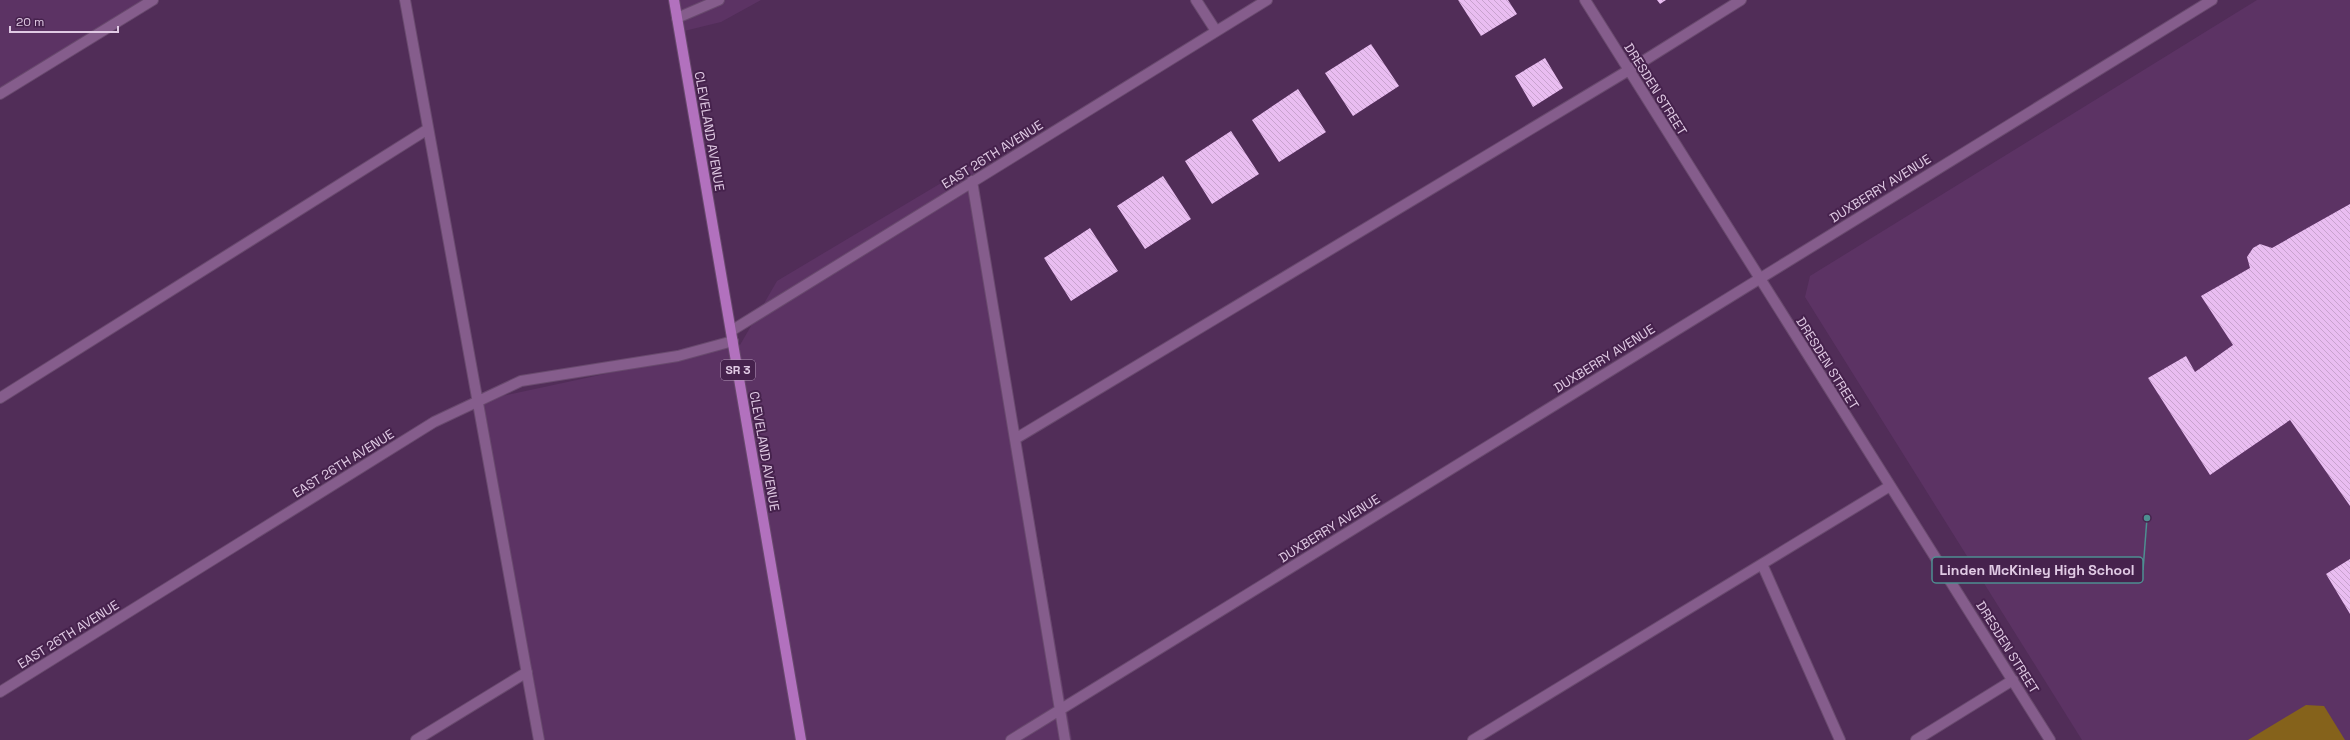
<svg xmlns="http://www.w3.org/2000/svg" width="2350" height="740" font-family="'Space Grotesk',sans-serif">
<defs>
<pattern id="building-back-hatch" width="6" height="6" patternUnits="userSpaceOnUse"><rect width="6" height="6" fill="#e9bdf1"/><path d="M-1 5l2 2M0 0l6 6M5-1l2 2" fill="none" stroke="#c8a3ce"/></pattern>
</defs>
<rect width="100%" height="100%" fill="#512d58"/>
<path fill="#5c3364" d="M0,0H158L0,95Z
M674,0H761L721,22L680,32Z
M2257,0H2350V740H2082L1805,297L1810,276Z
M973,164L1072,740H538L479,401L740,345L777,281Z"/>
<path fill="#85621b" d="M2306,705L2324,706L2345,740H2248Z"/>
<path fill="url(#building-back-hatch)" d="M1458,0H1508L1517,14L1481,36Z
M1657,0H1666L1660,4Z
M1371,44L1399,86L1353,116L1325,73Z
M1545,58L1563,88L1533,107L1515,76Z
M1298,89L1326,132L1279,162L1252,120Z
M1231,131L1259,174L1212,204L1185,161Z
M1163,176L1191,219L1145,249L1117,206Z
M2350,204V506L2290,420L2210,475L2148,378L2186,356L2195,372L2233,345L2201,296L2250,268L2247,257L2253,248L2260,244L2272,248Z
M1090,228L1118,271L1071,301L1044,258Z
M2350,559V614L2326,574Z"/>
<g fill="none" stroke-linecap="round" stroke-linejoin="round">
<defs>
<path id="minor" d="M405,0L539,740
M1196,0L1216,31
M1585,0L2050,740
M677,18L719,0
M0,94L153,0
M972,181L1065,740
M731,331L1267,0
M0,398L428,129
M1015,439L1629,70L1741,0
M1762,564L1840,740
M0,692L434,422L521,381L678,356L733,341
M416,740L527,672
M1011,740L2212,0
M1473,740L1890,486
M1916,740L2013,680"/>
<path id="major" d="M674,0L801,740"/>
</defs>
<use href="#minor" stroke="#694a6e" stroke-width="12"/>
<use href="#major" stroke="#694a6e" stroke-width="12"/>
<use href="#minor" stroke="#855d8c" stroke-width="10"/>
<use href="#major" stroke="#b271be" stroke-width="10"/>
</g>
<g text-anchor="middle" stroke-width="4" stroke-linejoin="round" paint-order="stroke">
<rect fill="#46224d" stroke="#b298b7" stroke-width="1" x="721" y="360" width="34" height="20" rx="3"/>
<g font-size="12" font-weight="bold" fill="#e0cae4">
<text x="738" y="374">SR 3</text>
</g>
<g font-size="13" fill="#e0cae4" stroke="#46224d">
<text transform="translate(1656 89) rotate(58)" y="5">DRESDEN STREET</text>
<text transform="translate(710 131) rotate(80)" y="5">CLEVELAND AVENUE</text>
<text transform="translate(992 154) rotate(-32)" y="5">EAST 26TH AVENUE</text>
<text transform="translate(1880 188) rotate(-32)" y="5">DUXBERRY AVENUE</text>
<text transform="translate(1604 358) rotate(-32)" y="5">DUXBERRY AVENUE</text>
<text transform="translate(1828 363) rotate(58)" y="5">DRESDEN STREET</text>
<text transform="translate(765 451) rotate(80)" y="5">CLEVELAND AVENUE</text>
<text transform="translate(343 463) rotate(-32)" y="5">EAST 26TH AVENUE</text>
<text transform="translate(1329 528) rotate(-32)" y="5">DUXBERRY AVENUE</text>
<text transform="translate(68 634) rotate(-32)" y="5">EAST 26TH AVENUE</text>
<text transform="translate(2008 647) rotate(58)" y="5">DRESDEN STREET</text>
</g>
</g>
<path fill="none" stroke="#4e8f91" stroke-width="1.5" d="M2147 518L2143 570"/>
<circle fill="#4e8f91" stroke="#46224d" stroke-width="1.5" cx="2147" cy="518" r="4"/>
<rect fill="#46224d" stroke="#4e8f91" stroke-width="1.5" x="1932" y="557" width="211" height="26" rx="4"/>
<g font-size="14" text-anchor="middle" font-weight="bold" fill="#e0cae4">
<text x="2037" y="575">Linden McKinley High School</text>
</g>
<path d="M10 26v6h108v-6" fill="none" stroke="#e0cae4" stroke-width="2"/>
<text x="16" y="26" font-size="12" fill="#e0cae4" stroke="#46224d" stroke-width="3" paint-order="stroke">20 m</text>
</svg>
